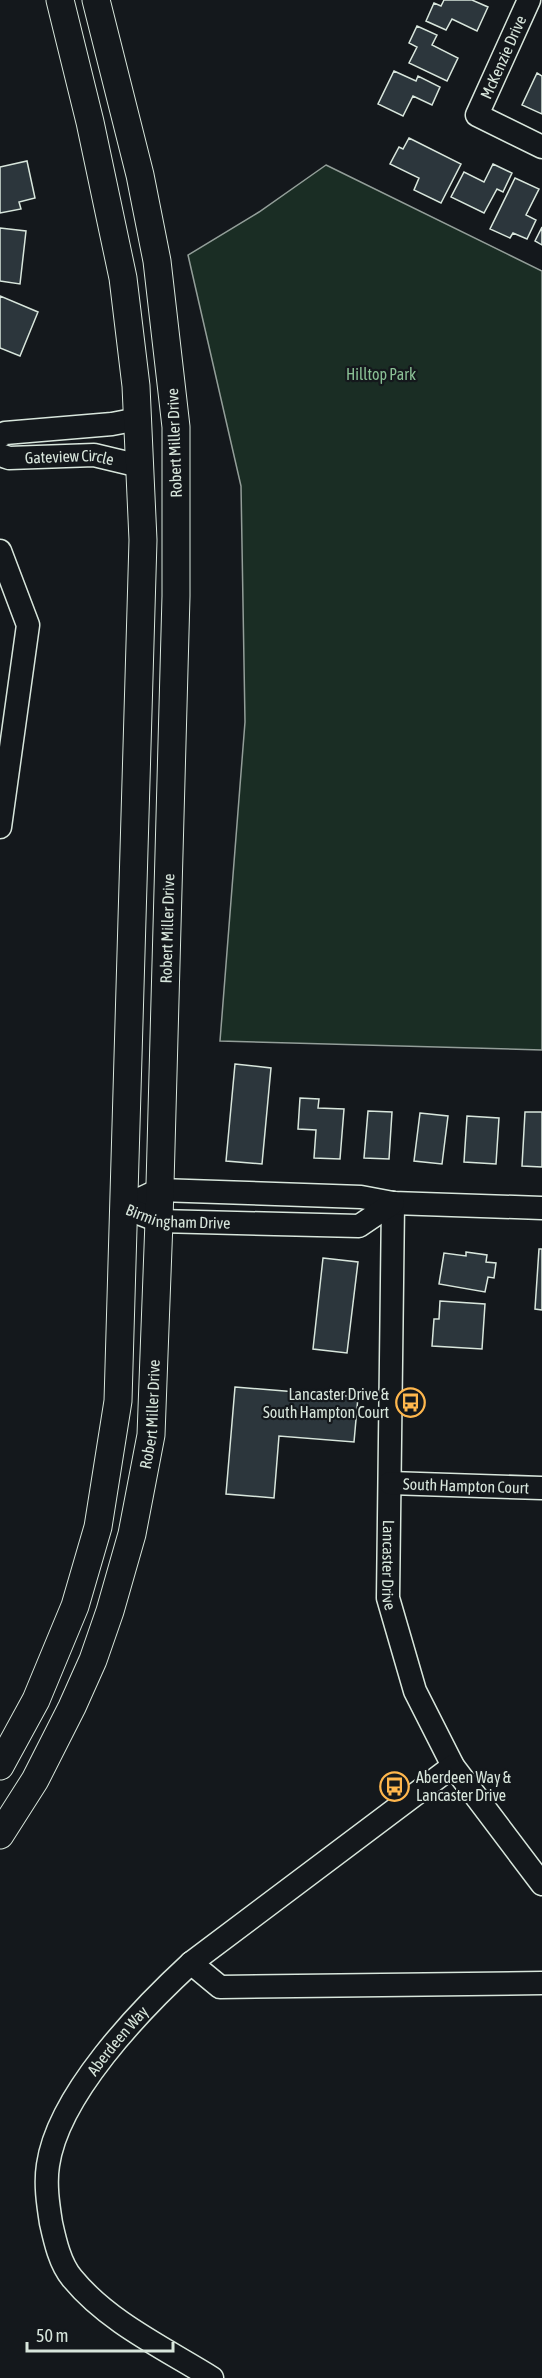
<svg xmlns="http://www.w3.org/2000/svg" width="542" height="2378" font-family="'Asap Condensed',sans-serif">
<rect width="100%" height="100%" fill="#14181c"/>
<path fill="#1a2d24" stroke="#939e99" stroke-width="1.5" d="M326,165L542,271V1050L220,1041L245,722L241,486L188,255L259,212Z"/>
<path fill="#2c363c" stroke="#d8e6dc" stroke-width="1.5" d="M444,0H472L488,7L477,31L452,19L446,30L426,21L434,3L441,6Z
M417,26L437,35L432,45L458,58L447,81L409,63L417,47L409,43Z
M394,71L416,81L418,76L440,87L432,105L413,96L403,116L378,104Z
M537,73L542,76V114L522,105Z
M409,138L461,164L441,203L414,190L419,178L390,164L399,147L403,149Z
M27,161L35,198L19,202L21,209L0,213V167Z
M493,164L512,173L503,192L497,189L484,213L451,197L464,172L484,182Z
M515,178L539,189L526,215L536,220L527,239L513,233L510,238L490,229Z
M542,227V245L535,241Z
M0,228L26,231L20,284L0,281Z
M0,296L38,312L20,356L0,348Z
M235,1064L271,1068L262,1164L226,1161Z
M300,1098L319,1099L318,1108L344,1109L340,1159L314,1158L316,1130L298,1129Z
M368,1111L392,1112L389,1159L364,1158Z
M525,1112H542V1167L522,1166Z
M420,1113L448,1116L442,1164L414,1161Z
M467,1116L499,1118L496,1164L464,1162Z
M539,1249H542V1310L535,1309Z
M466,1252L487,1255L486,1262L496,1263L494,1278L488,1277L485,1292L439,1284L444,1253L466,1256Z
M323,1258L358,1262L347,1353L313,1349Z
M440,1301L485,1304L482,1349L432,1346L434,1319H439Z
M235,1387L358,1397L354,1442L279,1436L274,1498L226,1494Z"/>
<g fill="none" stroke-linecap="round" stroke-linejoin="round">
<defs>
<g id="minor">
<path d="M529,0L477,115L542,147"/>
<path d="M0,436L5,433L112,424L138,419"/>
<path id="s1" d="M0,455L9,458L94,455L140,466"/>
<path d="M0,551L28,625L0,827"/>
<path id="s2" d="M393,1203L388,1598L415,1691L453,1766L542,1884"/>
<path d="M123,1207L159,1190L361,1197L393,1203L542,1208"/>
<path id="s3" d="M123,1207L159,1221L359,1226L393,1203"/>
<path id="s4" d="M390,1483L542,1488"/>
<path d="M191,1963L220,1987L542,1983"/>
<path id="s5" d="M212,2378C164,2348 108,2322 72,2278C60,2264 55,2241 51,2223C48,2204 45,2184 48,2165C58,2095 140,2010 191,1963L453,1766"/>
</g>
<g id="major">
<path d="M0,1766L36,1700L75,1606L98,1527L118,1401L143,540L136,386L123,278L90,122L60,0"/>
<path id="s6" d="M0,1835L35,1780L72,1707L93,1660L110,1611L132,1534L151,1435L159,1221L176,596V427L157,261L140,175L96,0"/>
</g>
</defs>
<use href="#minor" stroke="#d8e6dc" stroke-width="25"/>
<use href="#major" stroke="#d8e6dc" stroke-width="29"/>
<use href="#minor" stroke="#14181c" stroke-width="22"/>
<use href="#major" stroke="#14181c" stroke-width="27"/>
</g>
<defs>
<symbol id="bus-ring" viewBox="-11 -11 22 22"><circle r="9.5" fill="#14181c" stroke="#ffb74d" stroke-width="1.5"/><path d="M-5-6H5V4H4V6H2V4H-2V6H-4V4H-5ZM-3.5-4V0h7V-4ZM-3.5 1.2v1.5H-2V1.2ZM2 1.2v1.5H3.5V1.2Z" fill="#ffb74d"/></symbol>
</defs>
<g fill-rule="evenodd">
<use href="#bus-ring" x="394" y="1386" width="33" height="33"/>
<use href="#bus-ring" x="378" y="1770" width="33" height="33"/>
</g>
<g text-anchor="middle" stroke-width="4.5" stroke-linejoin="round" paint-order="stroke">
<g font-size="16" fill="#d8e6dc" stroke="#14181c">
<text transform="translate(503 57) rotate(-66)" y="6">McKenzie Drive</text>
<text transform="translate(174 443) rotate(-92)" y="6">Robert Miller Drive</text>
<text dy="6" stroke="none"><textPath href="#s1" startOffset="70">Gateview Circle</textPath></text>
<text dy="6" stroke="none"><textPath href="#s6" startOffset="938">Robert Miller Drive</textPath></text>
<text dy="6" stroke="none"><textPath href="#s3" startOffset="57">Birmingham Drive</textPath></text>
<text dy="6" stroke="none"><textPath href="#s6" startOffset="452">Robert Miller Drive</textPath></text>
<text dy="6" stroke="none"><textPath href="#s4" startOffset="76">South Hampton Court</textPath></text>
<text dy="6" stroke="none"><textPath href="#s2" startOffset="362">Lancaster Drive</textPath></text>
<text dy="6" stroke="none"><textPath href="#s5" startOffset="435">Aberdeen Way</textPath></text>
</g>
<g font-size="16" fill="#8ac095" stroke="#14181c">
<text x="381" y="380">Hilltop Park</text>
</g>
<g font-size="16" fill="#d8e6dc" stroke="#14181c" text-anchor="end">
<text x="389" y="1400">Lancaster Drive &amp;<tspan x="389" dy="18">South Hampton Court</tspan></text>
<text x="416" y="1783" text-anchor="start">Aberdeen Way &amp;<tspan x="416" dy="18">Lancaster Drive</tspan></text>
</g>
</g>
<path d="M27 2342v9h146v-9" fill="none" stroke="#d8e6dc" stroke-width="3"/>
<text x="36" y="2342" font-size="18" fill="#d8e6dc" stroke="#14181c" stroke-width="4.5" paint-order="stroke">50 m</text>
</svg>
